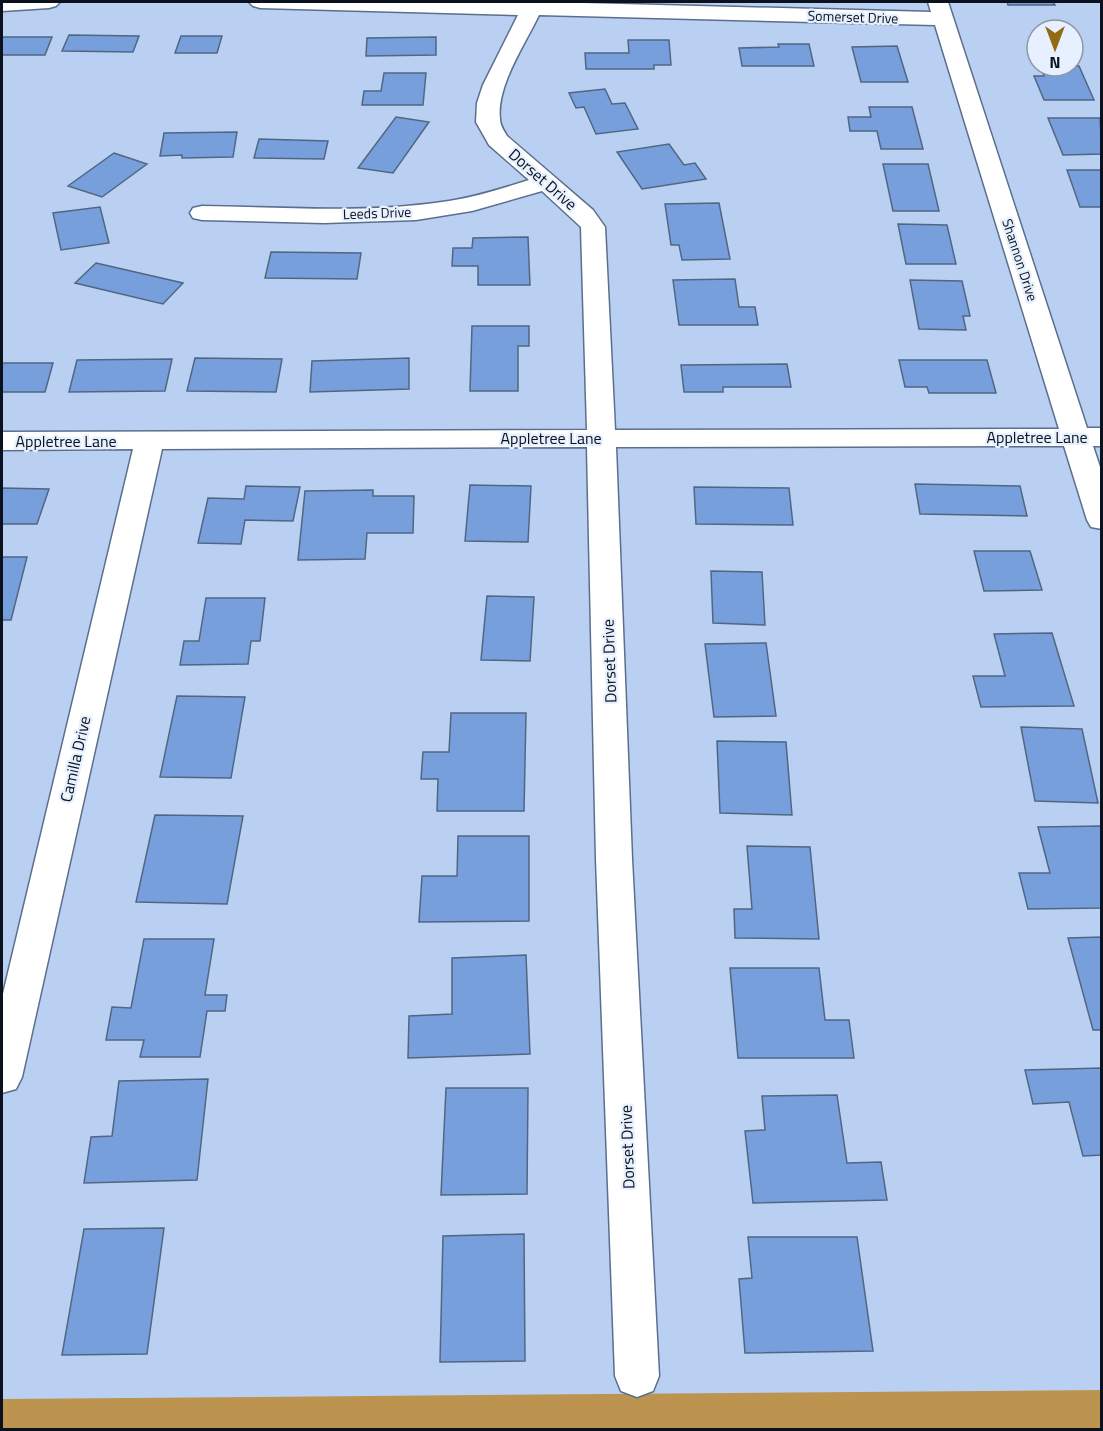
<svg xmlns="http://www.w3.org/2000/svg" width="1103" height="1431" font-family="'Titillium Web',sans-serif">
<rect width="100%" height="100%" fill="#b9d0f2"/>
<path fill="#bc934f" d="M1101,1390L1102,1429L2,1430V1399Z"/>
<path fill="#779fdb" stroke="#526684" stroke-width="1.5" d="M1007,2H1053L1055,5H1008Z
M69,35L139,36L133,52L62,51Z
M181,36H222L217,53H175Z
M2,37H52L45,55H2Z
M436,37V55L366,56L367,38Z
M628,40H669L671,65H654V69H586L585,53H629Z
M778,44H809L814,66H742L739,48L779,47Z
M897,46L908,82H861L852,47Z
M1079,66L1094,100H1044L1034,76H1044L1041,67Z
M384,73H426L423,105H362L364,91H381Z
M605,89L612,104L625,103L638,129L596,134L584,107L576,108L569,93Z
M869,107H912L923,149H881L877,131H850L848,117H871Z
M396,117L429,122L393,173L358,168Z
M1048,118H1100L1102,154L1063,155Z
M237,132L233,157L182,158V155L160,156L164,133Z
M259,139L328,141L324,159L254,158Z
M669,144L684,165L695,163L706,179L642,189L617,152Z
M114,153L147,164L102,197L68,186Z
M883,164H928L939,211H893Z
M1067,170H1102V207H1080Z
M719,203L730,259L682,260L679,245H671L665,204Z
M100,207L109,243L61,250L53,213Z
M898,224L947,225L956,264H906Z
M528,237L530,285H478V266H452L453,248H472L473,238Z
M271,252L361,253L357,279L265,278Z
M96,263L183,283L163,304L75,283Z
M735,279L739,307H755L758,325H679L673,280Z
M910,280L962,281L970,316H963L966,330L919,329Z
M472,326H529V346H518V391H470Z
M195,358L282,359L276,392L187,391Z
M409,358V389L310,392L312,361Z
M172,359L165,391L69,392L77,360Z
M899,360H987L996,393H929L927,387H905Z
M2,363H53L45,392H2Z
M787,364L791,387H723V392H684L681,365Z
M915,484L1020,486L1027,516L920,514Z
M470,485L531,486L528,542L465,541Z
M246,486L300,487L293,521L245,520L241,544L198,543L208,498L244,499Z
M694,487L789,488L793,525L696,524Z
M2,488L49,489L37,524H2Z
M373,490V496H414L413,533H367L365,559L298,560L305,491Z
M974,551H1030L1042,590L984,591Z
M2,557H27L11,620H2Z
M711,571L762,572L765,625L713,623Z
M487,596L534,597L530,661L481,660Z
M206,598H265L260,641H251L248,664L180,665L184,641H199Z
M1052,633L1074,706L981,707L973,676H1005L994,634Z
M766,643L776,716L714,717L705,644Z
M177,696L245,697L231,778L160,777Z
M451,713H526L524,811H437L438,779H421L423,752H449Z
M1021,727L1082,729L1098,803L1035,801Z
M717,741L786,742L792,815L720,813Z
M155,815L243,816L227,904L136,902Z
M1102,826V908L1028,909L1019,873H1050L1038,827Z
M458,836H529V921L419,922L422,876H457Z
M747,846L810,847L819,939L735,938L734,909H752Z
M1102,937V1030H1093L1068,938Z
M144,939H214L205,995H227L225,1011H207L200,1057H140L144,1040H106L112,1007L131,1008Z
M526,955L530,1054L408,1058L409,1016L452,1014V958Z
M730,968H819L825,1020H849L854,1058H738Z
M1102,1068V1155L1083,1156L1069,1102L1033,1104L1025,1070Z
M208,1079L197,1180L84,1183L91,1137L112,1136L119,1081Z
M446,1088H528L527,1194L441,1195Z
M837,1095L847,1163L881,1162L887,1200L753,1203L745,1131L765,1130L762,1096Z
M164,1228L147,1354L62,1355L84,1229Z
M524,1234L525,1361L440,1362L443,1236Z
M748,1237H857L873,1351L745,1353L739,1279L752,1278Z"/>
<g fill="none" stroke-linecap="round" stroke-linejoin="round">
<defs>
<path id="minor" d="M2,2H60L56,6L49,8L2,11Z
M249,2H545L931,12L928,2H948L1087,428H1102V446H1093L1102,473V529L1091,527L1087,520L1064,446L616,447L632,859L659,1376L653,1391L637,1397L621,1391L615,1376L596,859L587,447L162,449L22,1077L16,1089L2,1093V998L133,449L2,450V432L587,430L581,227L542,191L472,211L416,220L324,223L202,220L193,218L190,213L193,208L202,206C284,207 368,214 449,201C476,197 503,188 529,180L489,145L476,122L477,103L483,85L518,15L260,8L253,6ZM539,15L935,25L1059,429L615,430L605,227L593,210L507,136C504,131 500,125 500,119C496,87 525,44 539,15Z"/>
</defs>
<use href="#minor" stroke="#5b6f8d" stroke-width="3"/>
<use href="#minor" fill="#fff" fill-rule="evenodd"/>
</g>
<g text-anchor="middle" stroke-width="4.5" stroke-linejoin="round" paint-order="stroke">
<g font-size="14" fill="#0b121e" stroke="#e7f0fe">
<text transform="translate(853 17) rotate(2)" y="5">Somerset Drive</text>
<text transform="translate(377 213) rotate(-2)" y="5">Leeds Drive</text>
<text transform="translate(1020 260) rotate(72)" y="5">Shannon Drive</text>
</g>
<g font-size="16" fill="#0b121e" stroke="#e7f0fe">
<text transform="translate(543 179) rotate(41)" y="6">Dorset Drive</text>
<text x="1037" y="443">Appletree Lane</text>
<text x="551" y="444">Appletree Lane</text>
<text x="66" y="447">Appletree Lane</text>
<text transform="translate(609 661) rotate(-92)" y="6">Dorset Drive</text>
<text transform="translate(75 759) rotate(-77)" y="6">Camilla Drive</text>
<text transform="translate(627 1147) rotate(-92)" y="6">Dorset Drive</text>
</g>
</g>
<rect width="1103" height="1431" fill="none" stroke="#0b121e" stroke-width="6"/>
<g transform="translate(1055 48) rotate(180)"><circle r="28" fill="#e7f0fe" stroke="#8f97a4" stroke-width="1.5"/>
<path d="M0-4.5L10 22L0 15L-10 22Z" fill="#946914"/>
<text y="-9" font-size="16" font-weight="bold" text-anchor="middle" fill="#0b121e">N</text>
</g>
</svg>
